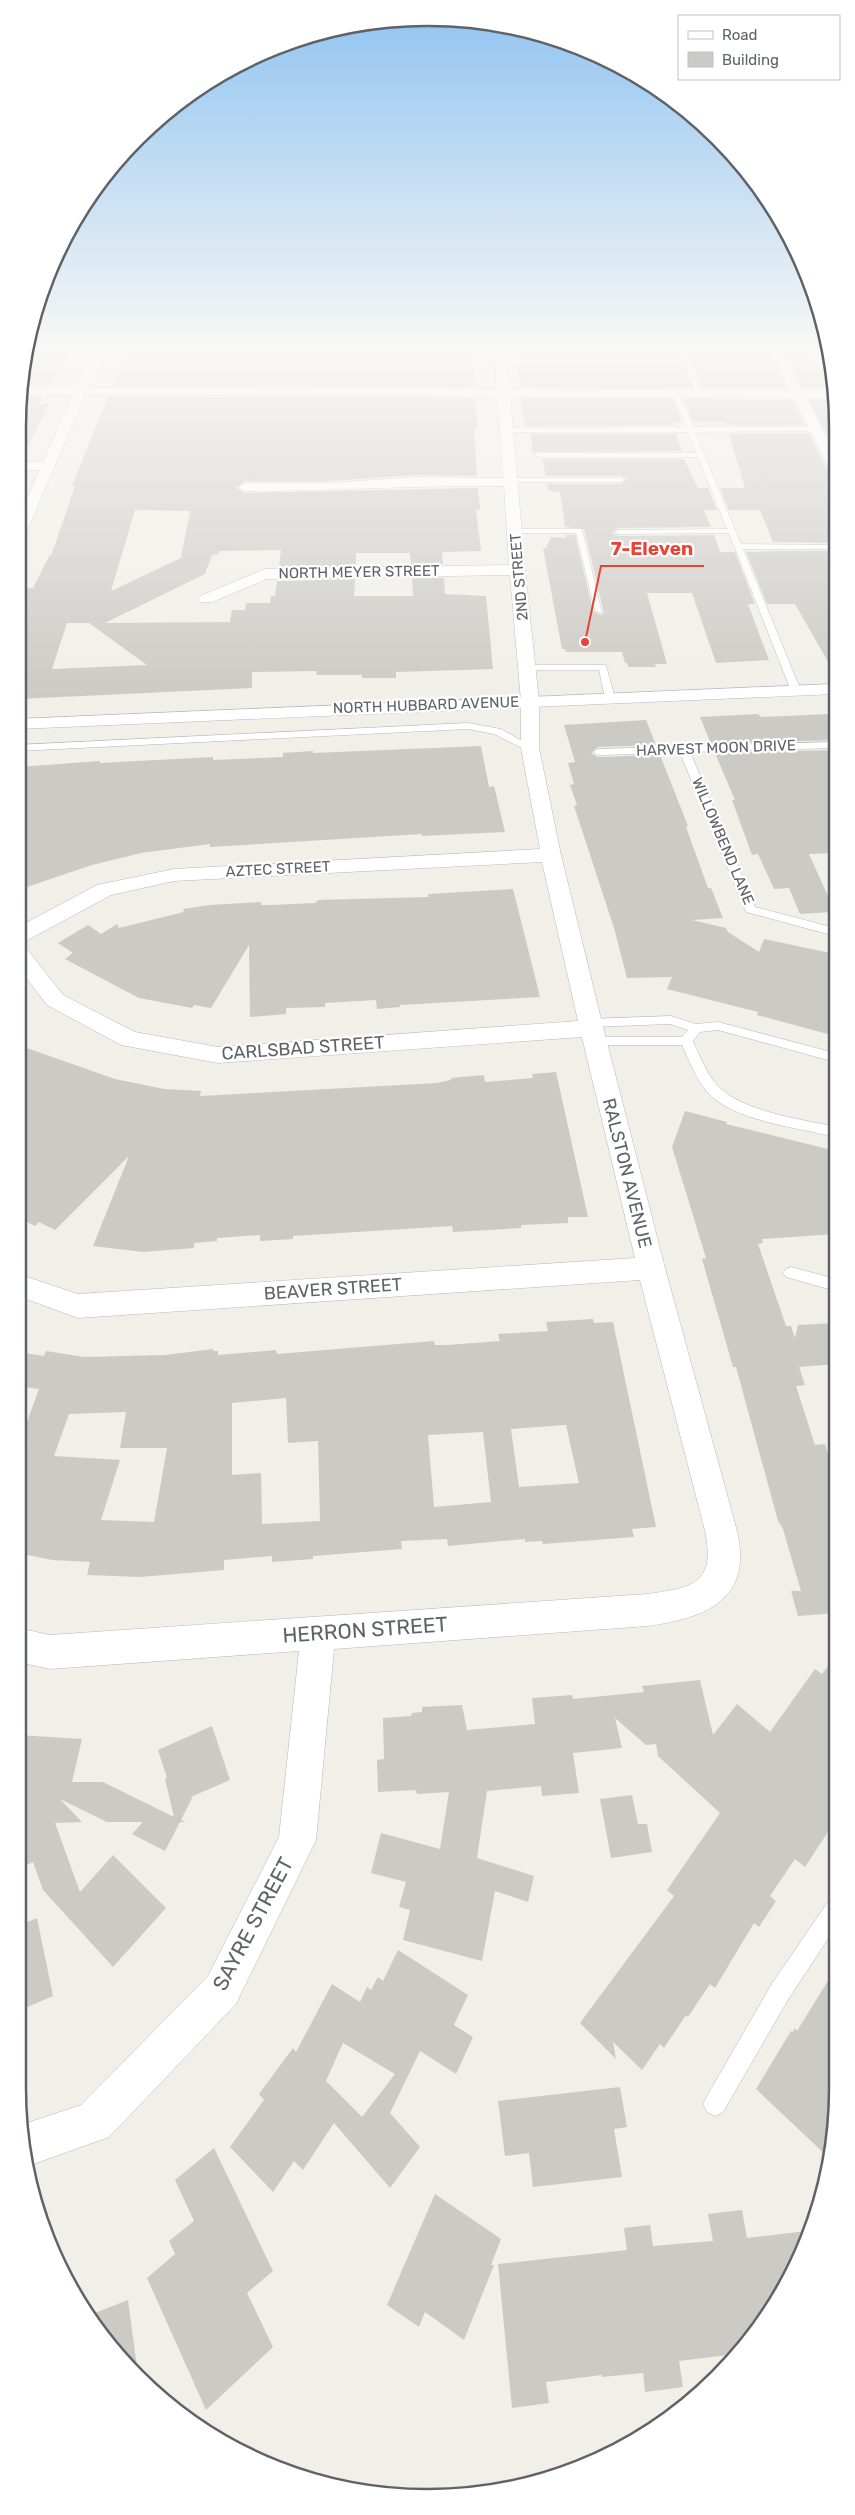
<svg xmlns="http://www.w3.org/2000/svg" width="855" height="2515" font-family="Rubik,sans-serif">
<rect width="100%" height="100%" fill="#f1efe8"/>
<path fill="#cccac5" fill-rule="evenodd" d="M45,347H72L50,385H23Z
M136,347L324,349V347H471L474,387L112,386L130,350H135Z
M521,347H677L680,356L518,357L517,354H521Z
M687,347H755L757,350H767L786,388H701Z
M784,350H806L812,364H831L834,374V388H803Z
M683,364L692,388L521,387L518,365Z
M22,397H43L39,404H49L21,460H18V428Z
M108,397L475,398L478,429H474L477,476L418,475L327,481H245L236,488L245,493L478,488L480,510H476L481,551L442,552L443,564L411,565L410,553H356V566L279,567L281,550L219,551V554L212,555L205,574L105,623L230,622L232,610H245L246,603H270L271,596H275L277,581L355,579L354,596H413L412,578H444L445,594L486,596L493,669L396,672V678H362V675H316L317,671L252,672V688L18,699V612L28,588H33L49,556H51L75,486H72ZM135,510L190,511L181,558L111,591ZM67,623H89L147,665L52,669Z
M522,399H673L682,422H673L674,425L525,426L521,404H522Z
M684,399L792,400L805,425H726L725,422H693Z
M809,400H834V448Z
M809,433L825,466L834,471V543L773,542L760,510H729L720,488H745L729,434Z
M531,434H676L682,451L532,452Z
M542,459H684L698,488H708L717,510H704L711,527L618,528L612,533L618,536L714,535L720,552H735L755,604H748L769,660L716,663L692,593H647L667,664H655L656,667H628L627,663H625L622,652H566L565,649H562L543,548H546L551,537L566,538V535H575L593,611L601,615L604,613L584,529L565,527L560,492L549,491L547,484H621L627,479L621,476H546Z
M776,551H834L835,674L795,604H767L746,552Z
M758,714L761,717L830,714L835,723V740L711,744L700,717Z
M646,720L656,745L598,747L591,753L598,757L660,755L688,826L686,827L708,888H711L723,918L692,920L726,928L728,932L759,952L764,939L835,954V1036L757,1015L758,1012L667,989L672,977L627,978L614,928L574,806L577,805L570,785L574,784L568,763L575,762L564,725Z
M481,746L489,787L494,786L505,832L422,836V834L210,847V844L141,853L92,865L18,890V767L100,761V763L213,757V760L283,757V753L313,751V753Z
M835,750V853L809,854L832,905H828L831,912L800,914L789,888L774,889L758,854L752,855L732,800H735L715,753Z
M513,889L540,997L400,1005V1007L377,1009L376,1000L325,1003V1007L286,1008V1014L250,1017L249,945L211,1008L194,1005L192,1008L139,998L65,959L73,953L58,943L88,925L101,934L117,924L119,928L184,912L183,909L210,905L261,902V905H272L315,903L318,900L429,897L428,894Z
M18,1045L115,1079L164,1089L201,1091L200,1096L437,1083L451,1080V1078L484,1075L485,1082L533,1078L532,1074L556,1072L588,1217H568V1223L521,1225V1228L453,1232L452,1226L293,1236V1239L260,1241V1235L217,1238V1241L194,1243V1248L143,1252L93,1246L129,1156L55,1230L39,1222L35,1226L18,1217Z
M685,1111L727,1122L726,1124L836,1151V1234L762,1239L763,1243L758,1244L786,1326H791L795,1338L798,1325L836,1323V1364L799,1367L805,1385L796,1386L815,1445L825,1444L836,1479L837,1613L798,1616L791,1591H801L783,1529L778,1521L736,1367H733L702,1259L706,1258L672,1147Z
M593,1319L594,1323L613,1322L656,1527L632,1529L634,1537L543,1544L542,1541L525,1542V1539L448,1546L447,1539L401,1541L402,1549L313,1556V1559L272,1562V1556L224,1560V1570L140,1577L87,1575L90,1562L52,1560L18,1553V1463L28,1443L20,1441L39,1389L18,1386V1367L24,1353L44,1356L46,1351L84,1357L166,1355L213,1349V1351H218V1355L276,1350L277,1354L434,1341L435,1345H447L500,1341L498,1334L548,1331L546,1322ZM286,1398L288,1443L318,1441L320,1521L262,1524L261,1473L232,1475V1403ZM126,1412L120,1448H167L154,1522L101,1520L120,1460L54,1456L69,1414ZM566,1425L579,1483L519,1487L511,1429ZM483,1432L491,1502L434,1507L428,1435Z
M837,1654V1818L805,1867L795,1859L770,1896L776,1901L759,1927L754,1923L715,1988L710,1984L688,2017L686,2015L664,2048L660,2044L642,2070L613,2042L616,2059L580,2023L674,1896L667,1890L720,1813L658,1756L656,1744L646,1745L615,1718L622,1748L573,1753L579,1793L542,1796L541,1786L487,1791L477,1858L534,1876L528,1902L495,1891L482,1961L403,1940L410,1910L399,1907L406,1882L371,1873L381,1833L440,1849L449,1792L417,1794L416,1790L378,1792L377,1760L384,1759L383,1718L411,1716L412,1713L422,1712V1707L462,1705L467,1730L535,1724L532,1698L572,1695L573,1699L644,1692L642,1686L700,1680L713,1735L737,1704L770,1732L815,1669L822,1674Z
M212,1726L230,1780L193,1796L181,1820L186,1822H180L165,1851L132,1834L143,1822H107L60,1799L82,1822L55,1823L80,1892L113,1855L166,1908L113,1967L43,1890L33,1862L18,1869V1735L82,1739L72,1782H103L174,1817L165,1779L167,1778L158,1750Z
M632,1795L638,1824H647L652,1852L611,1858L600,1799Z
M37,1918L53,1996L18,2011V1926Z
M398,1950L468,1995L454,2025L473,2037L456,2074L420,2051L390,2113L420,2147L390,2188L334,2123L303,2170L294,2161L273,2192L230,2147L264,2100L259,2094L293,2048L296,2052L332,1984L360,2002L367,1987L371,1990L378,1977L383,1981ZM343,2043L395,2074L362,2117L326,2081Z
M837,1966L838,2088L828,2157L756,2089L791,2031L793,2032L795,2028L797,2031Z
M620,2087L627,2127L614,2129L622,2177L533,2187L529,2153L505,2156L498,2101Z
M214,2148L273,2271L247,2293L273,2347L206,2410L147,2278L175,2254L169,2241L194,2221L175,2180Z
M435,2194L501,2239L491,2265H494L464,2340L425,2312L419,2327L387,2305Z
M742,2210L747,2238L807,2231L768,2316L736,2354L679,2361L683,2387L645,2392L643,2373L602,2377V2375L546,2382L549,2403L512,2408L498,2264L627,2250L624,2228L650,2225L653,2246L713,2241L708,2214Z
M128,2300L138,2375L119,2358L92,2314Z"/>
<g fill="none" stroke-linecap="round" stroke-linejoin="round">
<defs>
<path id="service" d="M679,347H685L701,395L696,394L684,362L501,363L498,361L501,359L683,358Z
M676,391L679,393L693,427H816L820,429L816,431L695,432L741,544L834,545V549H743L801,691L799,693L791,691L729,533L618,534L614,532L618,530L727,529L698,457H538L534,455L538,453H696L688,432H506L502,430L506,428L686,427L673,393Z
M510,478H621L625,480L621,482H507L506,480Z
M511,529H582L602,613L595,611L576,533H511Z
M527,665H606L615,698L610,701L605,698L599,670H524L522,668Z
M468,723L501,729L535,748L526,750L494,734L468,729L18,751V745Z
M835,742V748L690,752L755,907L835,928V936L746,912L680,753L598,755L593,752L598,749Z
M671,1016L696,1024L718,1022L835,1053V1062L718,1030L700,1032L693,1041C700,1056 706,1073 717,1085C742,1112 801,1119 836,1127V1137C799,1128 734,1121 708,1093C696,1079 689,1061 682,1045H595L589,1041L595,1037H682L688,1030L670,1024L590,1027L584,1023L590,1019Z
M791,1267L836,1279V1291L786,1277L783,1273L786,1269Z
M837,1895V1925L789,1998L723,2112L715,2116L707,2112L703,2104L707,2096L773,1982L830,1899Z"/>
<path id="minor" d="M494,347H506L525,570L539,701V748L561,855L602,1023L665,1268L737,1531C753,1600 706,1618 647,1626L334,1649L316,1840L236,2004L109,2137L25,2167L21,2125L81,2105L208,1976L279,1837L299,1651L50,1669L18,1662V1628L50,1635L647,1594C693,1588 716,1584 705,1531L640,1280L78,1318L18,1296V1274L78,1294L635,1258L582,1037L218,1063L121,1045L47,1005L18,967V946L26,948L63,995L135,1032L218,1047L578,1021L542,862L174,881L111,895L26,941L18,943V927L97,885L174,869L540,849L521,748V701L510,575L267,579L212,602H200L198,599L200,596L265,569L509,565L504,486C417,485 331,491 245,491L238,487L245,483H327L418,477L503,478Z
M768,347H780L834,452V469L827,465Z
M18,462H48L55,466L48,470H18Z"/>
<path id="tertiary" d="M97,347H109L88,388L834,390V398L85,395L25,536L18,540V520L72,395H22L23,387H76Z"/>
<path id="secondary" d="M835,684V694L18,729V719Z"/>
</defs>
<use href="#service" stroke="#b5b8bc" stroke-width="1"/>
<use href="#minor" stroke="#b5b8bc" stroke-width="1"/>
<use href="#tertiary" stroke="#b5b8bc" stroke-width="1"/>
<use href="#secondary" stroke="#b6babf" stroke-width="1"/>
<use href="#service" fill="#fff" fill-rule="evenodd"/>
<use href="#minor" fill="#fff" fill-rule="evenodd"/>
<use href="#tertiary" fill="#fff" fill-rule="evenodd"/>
<use href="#secondary" fill="#fff" fill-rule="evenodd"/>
</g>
<linearGradient id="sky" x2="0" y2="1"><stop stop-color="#8fc3f1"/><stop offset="0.5" stop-color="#f9f8f5"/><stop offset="1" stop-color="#f9f8f5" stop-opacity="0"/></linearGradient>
<rect width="855" height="699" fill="url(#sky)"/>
<g text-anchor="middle" stroke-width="4.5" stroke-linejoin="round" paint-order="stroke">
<g font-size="15" fill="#5f6368" stroke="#fff">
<text transform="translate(359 572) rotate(-1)" y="5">NORTH MEYER STREET</text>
<text transform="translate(519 577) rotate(-95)" y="5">2ND STREET</text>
<text transform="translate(426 705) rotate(-2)" y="5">NORTH HUBBARD AVENUE</text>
<text transform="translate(716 748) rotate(-2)" y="5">HARVEST MOON DRIVE</text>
<text transform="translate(723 841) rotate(67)" y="5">WILLOWBEND LANE</text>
<text transform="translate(278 869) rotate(-3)" y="5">AZTEC STREET</text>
</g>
<g font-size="18" fill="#5f6368" stroke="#fff">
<text transform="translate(303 1048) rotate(-4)" y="6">CARLSBAD STREET</text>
<text transform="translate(627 1173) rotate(76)" y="6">RALSTON AVENUE</text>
<text transform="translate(333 1289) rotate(-4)" y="6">BEAVER STREET</text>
</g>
<g font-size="21" fill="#5f6368" stroke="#fff">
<text transform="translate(365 1630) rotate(-4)" y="7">HERRON STREET</text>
<text transform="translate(253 1924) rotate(-62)" y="7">SAYRE STREET</text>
</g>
</g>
<path d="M0 0H855V2515H0ZM427 26H428A401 401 0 0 1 829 427V2088A401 401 0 0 1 428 2489H427A401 401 0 0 1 26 2088V427A401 401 0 0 1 427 26Z" fill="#fff" fill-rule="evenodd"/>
<path fill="none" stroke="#5f6368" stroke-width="2.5" d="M427 26H428A401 401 0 0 1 829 427V2088A401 401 0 0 1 428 2489H427A401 401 0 0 1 26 2088V427A401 401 0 0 1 427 26Z"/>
<path fill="none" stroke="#ea4335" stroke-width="2" d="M585 642L601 566H704"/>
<circle fill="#ea4335" stroke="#fff" stroke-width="2" cx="585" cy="642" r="5"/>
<g font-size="19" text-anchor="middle" font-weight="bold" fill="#ea4335" stroke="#fff" stroke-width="4.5" stroke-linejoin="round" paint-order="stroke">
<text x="652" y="555">7-Eleven</text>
</g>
<rect x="678" y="15" width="162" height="65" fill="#ffffff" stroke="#bfc1c3"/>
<rect x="688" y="31" width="25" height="8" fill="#ffffff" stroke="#bfc1c3"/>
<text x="722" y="40" font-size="15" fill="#5f6368">Road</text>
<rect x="688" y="52" width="25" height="15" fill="#cccac5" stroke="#bfc1c3"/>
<text x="722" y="65" font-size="15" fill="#5f6368">Building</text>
</svg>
